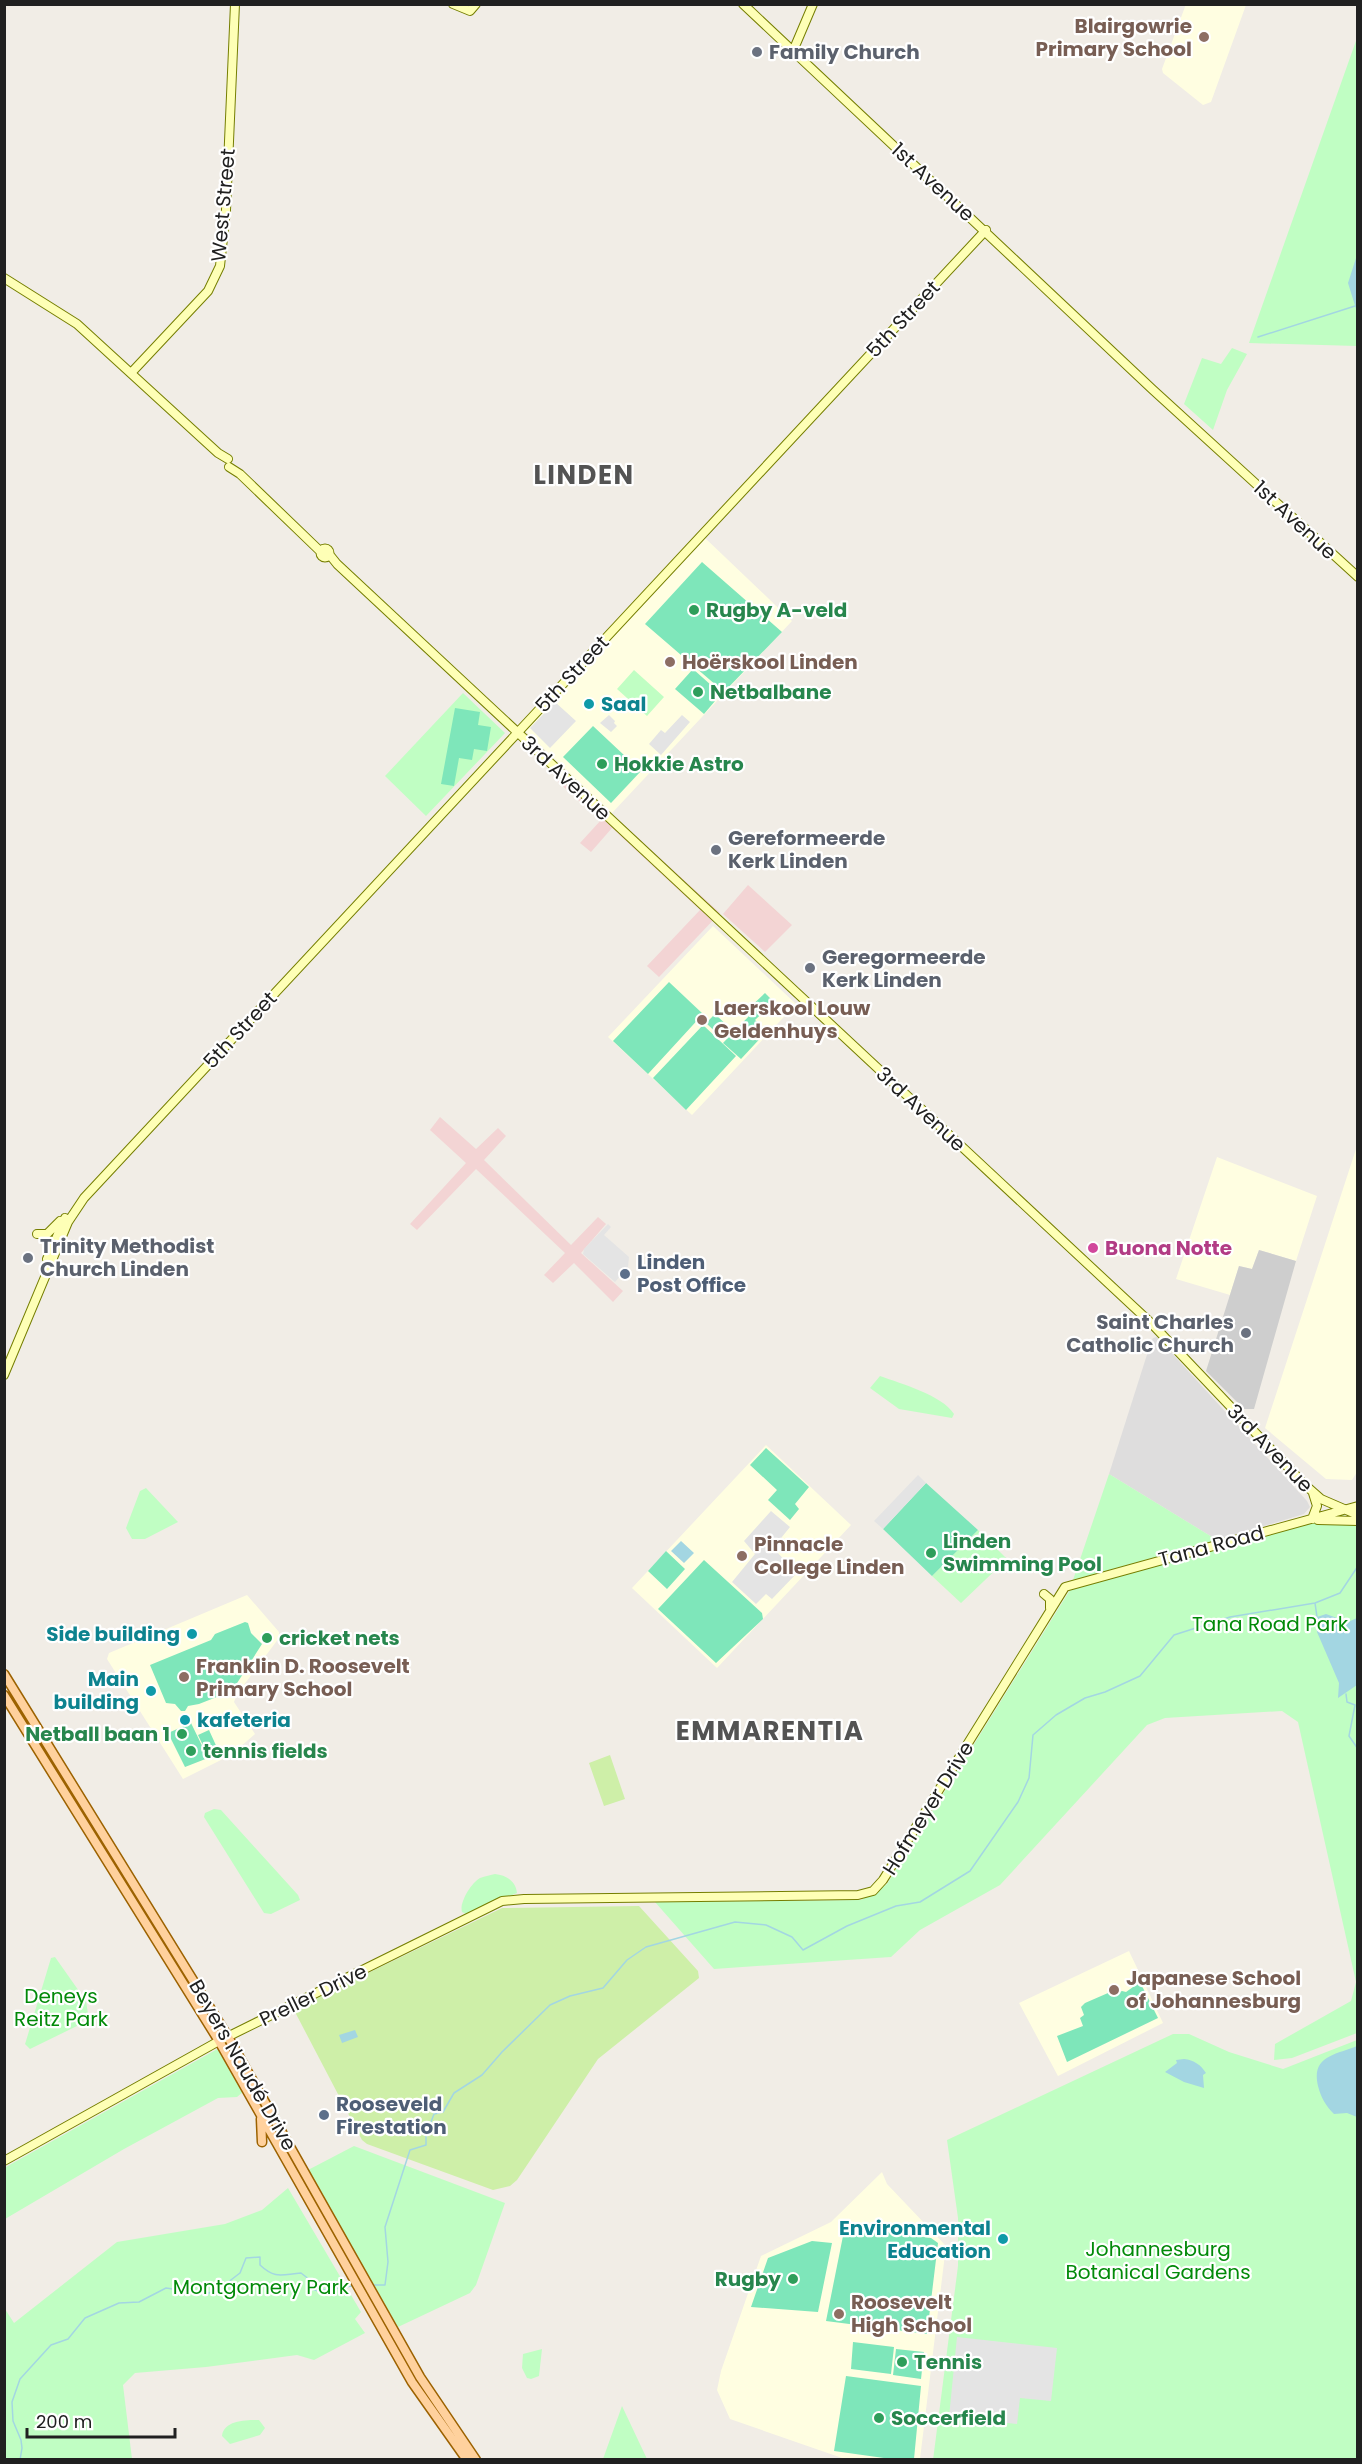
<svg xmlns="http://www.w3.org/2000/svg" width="1362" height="2464" font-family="Poppins,sans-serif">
<rect width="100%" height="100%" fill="#f1ede6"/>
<path fill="#dedddd" d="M1157,1337L1307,1501L1310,1507L1304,1514L1217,1540L1109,1474L1151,1342L1153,1338Z"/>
<path fill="#f3d4d4" d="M567,773L720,913L659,977L647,966L700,910L612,828L591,852L580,843L601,820L558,782Z
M748,885L792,925L765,952L723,914Z
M440,1117L476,1149L498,1128L506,1136L484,1160L571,1245L598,1217L606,1224L581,1253L623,1291L613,1302L574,1263L553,1283L544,1275L565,1253L476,1169L417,1230L410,1224L466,1163L430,1130Z"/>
<path fill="#fffee1" d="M1186,4L1246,5L1211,102L1203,105L1163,73L1162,69Z
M704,537L792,621L612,813L523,729Z
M713,926L796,1004L692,1115L608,1037Z
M1357,1146V1472L1352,1480L1326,1479L1265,1428Z
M1217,1157L1317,1196L1296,1261L1259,1250L1252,1269L1239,1266L1230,1295L1176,1279Z
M766,1445L851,1525L717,1668L632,1588Z
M247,1595L279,1632V1638L237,1694L234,1702L255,1734L231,1755L183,1779L107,1659L109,1653Z
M1129,1951L1163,2023L1058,2076L1019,2003Z
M882,2172L887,2184L946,2246L920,2459H845L730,2419L717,2390L721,2371L761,2256L831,2222Z"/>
<path fill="#cecece" d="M1259,1250L1296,1261L1254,1409H1244L1206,1371L1239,1266L1252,1269Z"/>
<path fill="#ceefa8" d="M610,1755L625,1799L604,1806L589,1763Z
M639,1906L698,1971L699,1978L598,2059L517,2180L510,2186L493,2190L367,2144L362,2140L295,2012L296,2008L502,1908Z"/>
<path fill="#c0fec3" d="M1357,38V346L1249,343Z
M1232,348L1247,354L1227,390L1213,430L1184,404L1202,358L1221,364Z
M634,670L664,697L647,716L617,689Z
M463,693L505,733L426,816L385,776Z
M880,1376C902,1384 942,1395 954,1414L952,1418L899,1409L870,1388Z
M1109,1474L1217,1540L1073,1580Z
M146,1488L178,1522L145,1539H132L126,1528L140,1491Z
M1343,1515L1357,1521V2033L1292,2058L1274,2060L1275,2044L1351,2001L1356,1982L1298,1722L1282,1711L1165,1718L1147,1725L1000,1885L920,1930L891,1957L714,1969L655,1902L861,1900L887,1884L1070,1590L1233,1544Z
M978,1530L1007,1559L961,1603L932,1576Z
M214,1809L221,1810L298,1895L300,1900L271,1914L264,1913L204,1817L205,1813Z
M495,1874C506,1875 516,1881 517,1893L466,1914L462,1912C459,1903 471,1883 480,1878C485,1876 491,1875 495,1874Z
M55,1957L86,2001L88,2014L79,2025L30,2049L25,2044L26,2041L51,1958Z
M1173,2034H1189L1229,2052L1283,2069L1357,2040V2459L933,2460L958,2266V2218L947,2140Z
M221,2047L243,2092L237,2097L218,2098L124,2149L5,2219L4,2168Z
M354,2146L505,2203L476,2285L470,2293L398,2327L308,2170Z
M288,2188L361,2312L355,2319L365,2333L314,2360L297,2355L206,2367L135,2373L123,2385L132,2459H5V2309L14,2323L117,2242L225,2224L262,2210Z
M542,2349L539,2376L531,2379L527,2378L522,2368L523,2354Z
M622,2406L647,2459H603Z
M259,2420L265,2428L260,2435L230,2444L222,2436C224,2420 246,2420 259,2420Z"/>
<path fill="#7ee6ba" d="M702,562L782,632L724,692L645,624Z
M693,669L721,694L704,714L675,689Z
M455,708L480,712L478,725L491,727L487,751L474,749L472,760L459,758L454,786L441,784Z
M593,726L641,771L611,803L563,757Z
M669,982L703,1014L648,1074L613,1041Z
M765,993L774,1002L755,1020L767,1031L741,1059L723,1043L750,1015L746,1011Z
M715,1014L732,1030L723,1039L706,1023Z
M703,1025L736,1056L686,1110L653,1078Z
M766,1448L809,1487L795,1504L799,1509L790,1520L768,1500L777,1490L750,1465Z
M926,1483L978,1530L932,1576L883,1529Z
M666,1551L685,1569L667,1589L648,1571Z
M704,1560L762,1613L763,1619L716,1663L658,1609Z
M245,1622L248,1623L251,1633L262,1644L232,1691L199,1704L188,1706L185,1711H181L175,1704L166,1703L150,1665L211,1640L215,1634Z
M191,1723L208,1758L185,1767L168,1733Z
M209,1730L219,1752L208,1756L198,1735Z
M1140,1982L1158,2018L1067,2062L1057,2036L1083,2026L1080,2018L1084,2015L1081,2007L1085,2003L1108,1993L1111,1996L1122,1991L1126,1992Z
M845,2226L931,2238L938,2243L927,2334L826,2321Z
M812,2241L832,2243L818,2312L751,2307L768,2258Z
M853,2342L894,2347L891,2374L851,2369Z
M896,2349L924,2352L921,2379L893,2375Z
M846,2376L921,2386L914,2459H891L834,2451Z"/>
<path fill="#e4e4e4" d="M555,702L576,721L550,748L530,728Z
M609,715L615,721L614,723L617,726L611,732L600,723Z
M682,715L690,722L661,755L649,744L661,730L665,733Z
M608,1224L611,1227L604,1235L629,1257L628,1267L615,1282L583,1254L584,1249Z
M918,1475L926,1483L883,1529L874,1521Z
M771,1511L790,1527L773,1548L797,1573L772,1599L766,1594L756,1604L732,1582L755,1554L744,1541Z
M957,2337L1057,2348L1051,2401L1020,2398L1017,2424L949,2417Z"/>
<path fill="#a3d6e2" d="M1357,255V312L1348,283Z
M681,1541L694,1553L684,1563L671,1551Z
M1326,1614L1348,1622L1357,1618V1685L1338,1698L1339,1683L1317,1632V1617Z
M355,2030L358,2037L342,2043L339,2035Z
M1357,2046V2117L1347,2113L1334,2114C1326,2106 1321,2098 1318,2086C1311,2056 1335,2055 1357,2046Z
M1184,2059C1194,2060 1201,2065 1206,2073L1203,2075L1204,2088L1184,2082L1165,2072L1177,2063L1176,2060Z"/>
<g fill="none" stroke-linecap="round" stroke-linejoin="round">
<path stroke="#a3d6e2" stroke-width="1.5" d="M1258,337L1355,306
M1317,1617L1315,1603L1340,1593L1358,1566
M1346,1694L1347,1702L1355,1705L1349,1736L1358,1749
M372,2285H385L388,2262L385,2227L410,2150L426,2145V2135L434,2114L443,2112L454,2093L482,2075L502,2052L550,2005L570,1996L603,1988L627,1960L646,1947L735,1922L766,1925L792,1937L803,1950L847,1926L896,1906L920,1902L970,1871L1018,1802L1029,1778L1033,1735L1056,1715L1085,1698L1105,1692L1140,1676L1174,1635L1230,1617L1315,1603
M20,2460L22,2448L21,2440L13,2421L12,2402L20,2379L51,2345L68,2339L85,2318L119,2303L139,2302L166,2288L207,2294L223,2286L240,2273L246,2258L260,2257V2265C276,2280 283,2274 301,2273L310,2280L309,2288L318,2291L352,2286"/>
<defs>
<path id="secondary" d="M453,4L470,11L476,4
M743,4L1152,389L1358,577
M793,51L813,4
M4,278L77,324L218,453L228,459
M131,373L208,291L220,266L226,210L235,4
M229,467L240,474L321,552
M320.5 553a4.5 4.5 0 1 1 9 0a4.5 4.5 0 1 1-9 0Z
M329,554L337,564L1152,1324L1304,1484L1321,1499L1358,1515
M37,1234H47L60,1221
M47,1259L65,1218
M4,1375L68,1222L84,1198L986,230
M1312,1519L1317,1506L1313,1493
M1318,1520L1358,1521
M1044,1594L1050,1599V1608
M4,2161L219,2041L502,1901L524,1899L858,1895L873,1891L883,1880L1065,1587L1358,1506"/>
<path id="primary" d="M4,1674L228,2037L420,2377L476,2460
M4,1695L219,2041L412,2382L467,2460
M261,2119L262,2142"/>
</defs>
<use href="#secondary" stroke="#757e00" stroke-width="10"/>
<use href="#primary" stroke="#9c6200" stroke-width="11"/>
<use href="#secondary" stroke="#feffb6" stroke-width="8"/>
<use href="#primary" stroke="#ffd19d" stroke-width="8"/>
</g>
<g fill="#8d6e63" stroke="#fff" stroke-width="2">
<circle cx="1204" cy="37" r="6"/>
<circle cx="670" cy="662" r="6"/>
<circle cx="702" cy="1020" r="6"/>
<circle cx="742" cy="1556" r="6"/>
<circle cx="184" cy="1677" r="6"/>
<circle cx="1114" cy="1990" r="6"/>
<circle cx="839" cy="2314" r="6"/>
</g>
<g fill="#6b7280" stroke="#fff" stroke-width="2">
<circle cx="757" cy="52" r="6"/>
<circle cx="716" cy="850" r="6"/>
<circle cx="810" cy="968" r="6"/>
<circle cx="28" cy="1258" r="6"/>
<circle cx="1246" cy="1333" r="6"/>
</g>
<g fill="#2e9e5b" stroke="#fff" stroke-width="2">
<circle cx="694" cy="610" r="6"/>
<circle cx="698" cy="692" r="6"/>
<circle cx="602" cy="764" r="6"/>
<circle cx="931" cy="1553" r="6"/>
<circle cx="267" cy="1638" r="6"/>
<circle cx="182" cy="1734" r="6"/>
<circle cx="191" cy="1751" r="6"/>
<circle cx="793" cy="2279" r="6"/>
<circle cx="902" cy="2362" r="6"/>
<circle cx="879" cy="2418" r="6"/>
</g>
<g fill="#0f9aa8" stroke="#fff" stroke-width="2">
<circle cx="589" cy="704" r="6"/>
<circle cx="192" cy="1634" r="6"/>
<circle cx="151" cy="1691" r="6"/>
<circle cx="185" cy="1720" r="6"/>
<circle cx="1003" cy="2239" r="6"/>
</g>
<circle fill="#d1479c" stroke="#fff" stroke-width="2" cx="1093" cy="1248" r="6"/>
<g fill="#5c6f8a" stroke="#fff" stroke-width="2">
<circle cx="625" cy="1274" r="6"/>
<circle cx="324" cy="2115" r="6"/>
</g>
<g text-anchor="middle" stroke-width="4.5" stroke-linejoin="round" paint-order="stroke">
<g font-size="20" font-weight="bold" fill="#785e54" stroke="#fff" text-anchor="start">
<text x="1192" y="33" text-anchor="end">Blairgowrie<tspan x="1192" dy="23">Primary School</tspan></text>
<text x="682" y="669">Hoërskool Linden</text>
<text x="714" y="1015">Laerskool Louw<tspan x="714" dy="23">Geldenhuys</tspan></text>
<text x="754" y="1551">Pinnacle<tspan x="754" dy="23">College Linden</tspan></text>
<text x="196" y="1673">Franklin D. Roosevelt<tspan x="196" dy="23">Primary School</tspan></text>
<text x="1126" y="1985">Japanese School<tspan x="1126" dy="23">of Johannesburg</tspan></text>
<text x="851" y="2309">Roosevelt<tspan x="851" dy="23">High School</tspan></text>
</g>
<g font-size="20" font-weight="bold" fill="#5b616d" stroke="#fff" text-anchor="start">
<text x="769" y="59">Family Church</text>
<text x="728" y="845">Gereformeerde<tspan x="728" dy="23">Kerk Linden</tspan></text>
<text x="822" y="964">Geregormeerde<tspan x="822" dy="23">Kerk Linden</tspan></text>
<text x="40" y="1253">Trinity Methodist<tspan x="40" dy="23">Church Linden</tspan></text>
<text x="1234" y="1329" text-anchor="end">Saint Charles<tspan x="1234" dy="23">Catholic Church</tspan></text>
</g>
<g font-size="20" fill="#202020" stroke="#fff">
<text transform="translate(933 182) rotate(43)" y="7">1st Avenue</text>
<text transform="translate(223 205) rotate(-85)" y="7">West Street</text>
<text transform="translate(903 319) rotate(-47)" y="7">5th Street</text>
<text transform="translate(1295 520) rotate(43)" y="7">1st Avenue</text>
<text transform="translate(572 674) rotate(-47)" y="7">5th Street</text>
<text transform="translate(566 778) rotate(43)" y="7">3rd Avenue</text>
<text transform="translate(240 1030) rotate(-47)" y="7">5th Street</text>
<text transform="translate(921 1109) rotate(43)" y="7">3rd Avenue</text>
<text transform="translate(1270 1448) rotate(46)" y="7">3rd Avenue</text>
<text transform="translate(1211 1546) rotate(-15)" y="7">Tana Road</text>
<text transform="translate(928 1808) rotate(-58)" y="7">Hofmeyer Drive</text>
<text transform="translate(313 1995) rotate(-26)" y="7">Preller Drive</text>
<text transform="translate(243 2065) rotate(60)" y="7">Beyers Naudé Drive</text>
</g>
<g font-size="20" font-weight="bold" fill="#27864d" stroke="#fff" text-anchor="start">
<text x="706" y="617">Rugby A-veld</text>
<text x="710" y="699">Netbalbane</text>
<text x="614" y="771">Hokkie Astro</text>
<text x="943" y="1548">Linden<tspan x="943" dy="23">Swimming Pool</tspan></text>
<text x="279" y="1645">cricket nets</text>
<text x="170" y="1741" text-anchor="end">Netball baan 1</text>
<text x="203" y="1758">tennis fields</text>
<text x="781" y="2286" text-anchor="end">Rugby</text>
<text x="914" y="2369">Tennis</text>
<text x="891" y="2425">Soccerfield</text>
</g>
<g font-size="20" font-weight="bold" fill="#0d838f" stroke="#fff" text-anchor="end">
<text x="601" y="711" text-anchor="start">Saal</text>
<text x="180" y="1641">Side building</text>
<text x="139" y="1686">Main<tspan x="139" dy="23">building</tspan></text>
<text x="197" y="1727" text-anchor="start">kafeteria</text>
<text x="991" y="2235">Environmental<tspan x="991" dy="23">Education</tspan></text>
</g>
<g font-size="20" font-weight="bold" fill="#b23c85" stroke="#fff" text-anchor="start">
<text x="1105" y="1255">Buona Notte</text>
</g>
<g font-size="20" font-weight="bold" fill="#4e5e75" stroke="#fff" text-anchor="start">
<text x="637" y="1269">Linden<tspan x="637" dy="23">Post Office</tspan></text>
<text x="336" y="2111">Rooseveld<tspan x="336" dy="23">Firestation</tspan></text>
</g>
<g font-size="20" fill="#028a09" stroke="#fff">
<text x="1270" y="1631">Tana Road Park</text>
<text x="61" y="2003">Deneys<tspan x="61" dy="23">Reitz Park</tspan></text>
<text x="1158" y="2256">Johannesburg<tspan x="1158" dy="23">Botanical Gardens</tspan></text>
<text x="261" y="2294">Montgomery Park</text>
</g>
<g font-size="26" font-weight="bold" letter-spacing="1.5" fill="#535353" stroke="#fff">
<text x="584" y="484">LINDEN</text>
<text x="770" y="1740">EMMARENTIA</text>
</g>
</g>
<rect width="1362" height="2464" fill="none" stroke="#202020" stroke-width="12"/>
<path d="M27 2428v9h148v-9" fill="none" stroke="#202020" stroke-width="3"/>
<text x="36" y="2428" font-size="18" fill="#202020" stroke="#ffffff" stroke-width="4.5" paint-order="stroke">200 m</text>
</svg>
